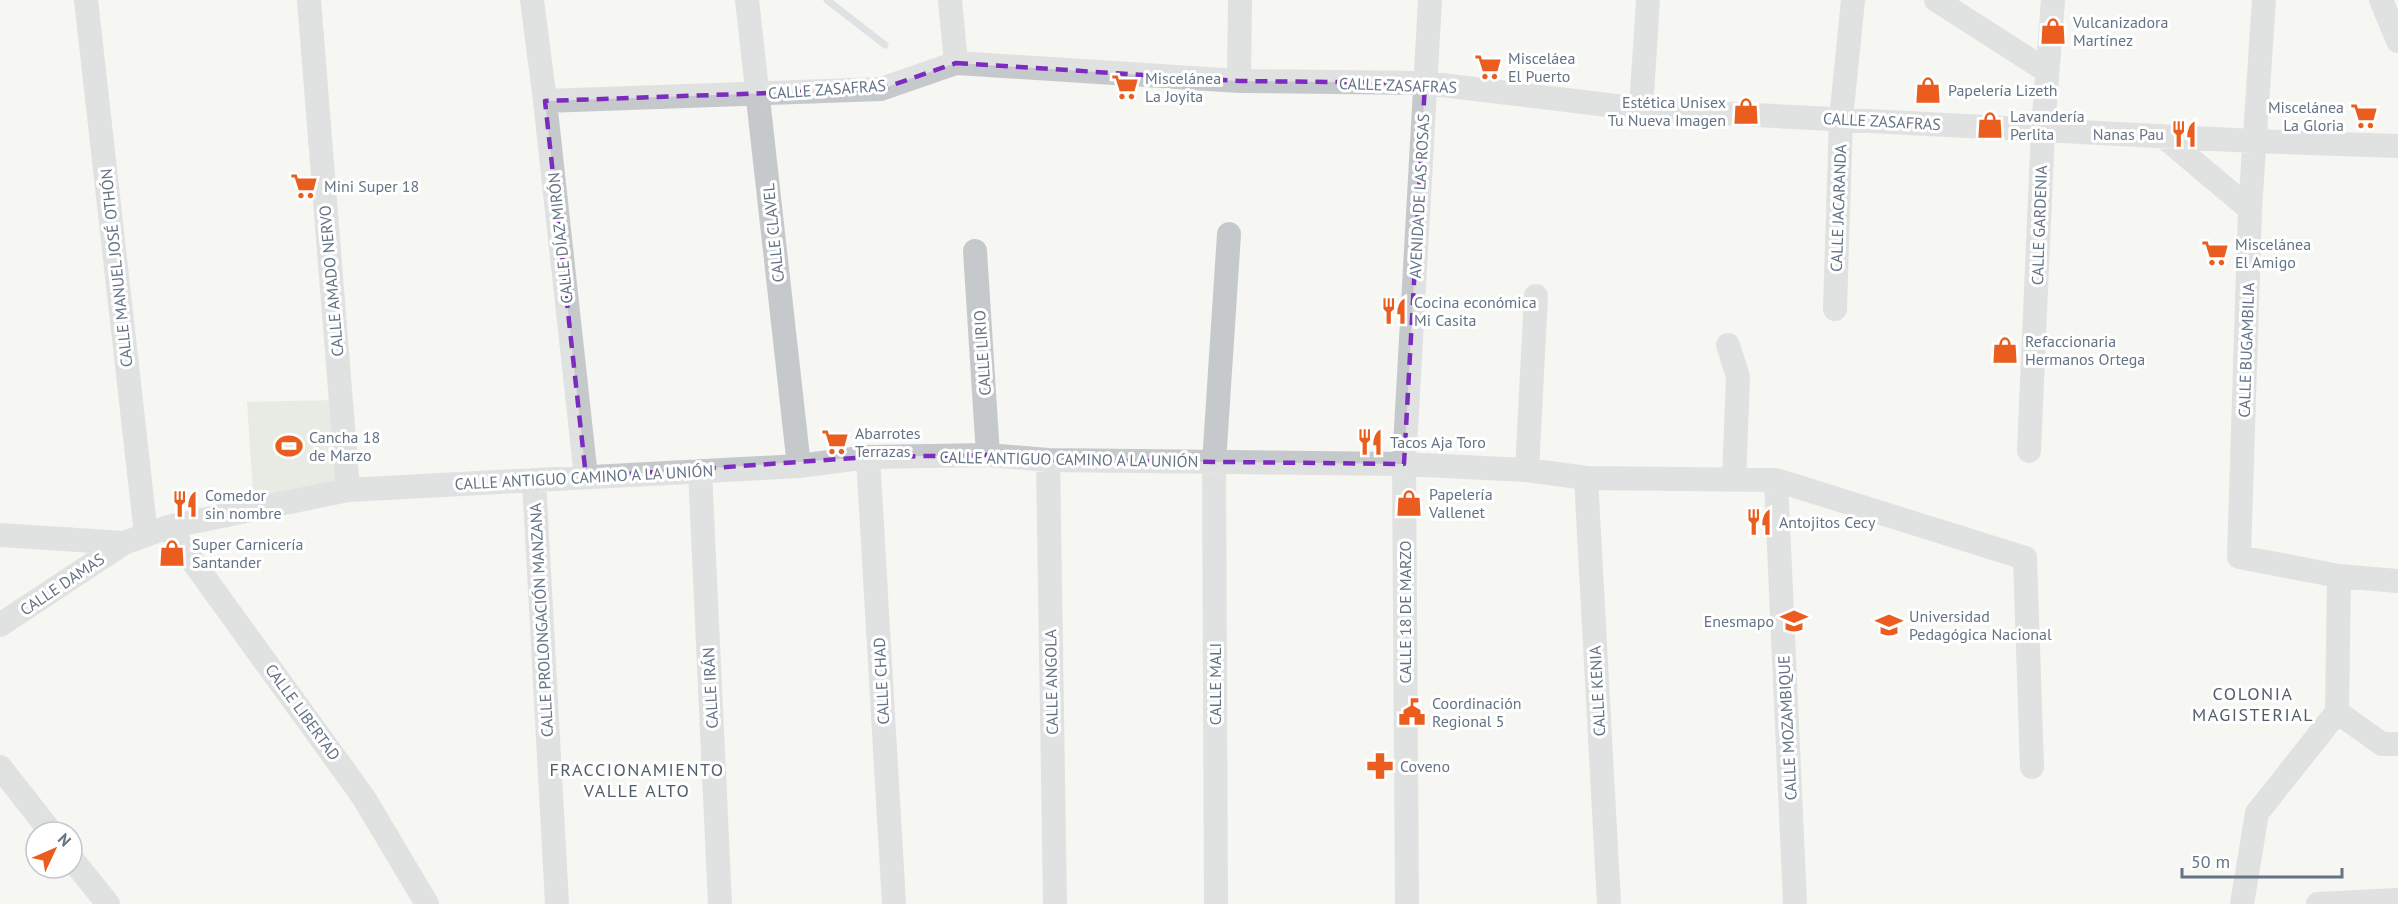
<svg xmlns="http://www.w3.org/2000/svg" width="2398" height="904" font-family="'PT Sans',sans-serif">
<rect width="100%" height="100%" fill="#f6f6f2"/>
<path fill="#d6ded3" d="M338,400L346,489L254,507L247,402Z"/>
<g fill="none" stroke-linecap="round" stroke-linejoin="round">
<path stroke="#c0cad0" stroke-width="7" d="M827,0L885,45"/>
<path stroke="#c6c9cc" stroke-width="24" d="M86,0L146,535
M309,0L348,490
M532,0L545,101L586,477
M747,0L799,466
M950,0L956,63
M1936,0L2047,71
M2264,0L2250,209L2239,557L2339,576L2398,581
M2381,0L2398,41
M1239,81L1240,0
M545,101L881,89L956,63L1239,81L1425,83L1641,109L2253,141L2398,146
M1641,109L1648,0
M2163,136L2250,209
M975,251L988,455
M1835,309L1841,119L1853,0
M1728,345L1738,377L1734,480
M2029,451L2043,129L2053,0
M868,457L894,904
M1048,460L1055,904
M1527,470L1536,296
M700,471L720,904
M1586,478L1609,904
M534,480L557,904
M1776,480L1795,904
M168,527L364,798L427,904
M0,535L124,543L168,527L348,490L799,466L868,457L988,455L1048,460L1404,464L1527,470L1586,478L1776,480L2025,558L2032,767
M0,625L124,543
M2337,712L2339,576
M2337,712L2382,744H2398
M0,767L51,832
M72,859L108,904
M1216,904L1214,463L1229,234
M1407,904L1404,464L1430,0
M2242,904L2257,813L2337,712
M2318,904L2398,900"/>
</g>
<path d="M0 0H2398V904H0ZM956,63L1239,81L1425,83L1404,464L1048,460L988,455L868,457L586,477L545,101L881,89Z" fill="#f6f6f2" fill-opacity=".55" fill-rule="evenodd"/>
<path fill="none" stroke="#7b2cbf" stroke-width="4.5" stroke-dasharray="12 8" stroke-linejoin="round" d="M956,63L1239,81L1425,83L1404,464L1048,460L988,455L868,457L586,477L545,101L881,89Z"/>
<defs>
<symbol id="shop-bare" viewBox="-9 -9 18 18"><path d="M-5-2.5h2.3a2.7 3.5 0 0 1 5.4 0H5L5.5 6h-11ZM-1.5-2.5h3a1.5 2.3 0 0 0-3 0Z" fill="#ea5d1e" stroke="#fff" stroke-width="2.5" paint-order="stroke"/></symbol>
<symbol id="supermarket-bare" viewBox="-9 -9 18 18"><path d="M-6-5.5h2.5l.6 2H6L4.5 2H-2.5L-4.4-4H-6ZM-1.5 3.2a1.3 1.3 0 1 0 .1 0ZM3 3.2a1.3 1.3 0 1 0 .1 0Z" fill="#ea5d1e" stroke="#fff" stroke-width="2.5" paint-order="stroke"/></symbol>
<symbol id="restaurant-bare" viewBox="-9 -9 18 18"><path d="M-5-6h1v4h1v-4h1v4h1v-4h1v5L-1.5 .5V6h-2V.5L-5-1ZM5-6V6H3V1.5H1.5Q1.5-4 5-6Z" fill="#ea5d1e" stroke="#fff" stroke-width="2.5" paint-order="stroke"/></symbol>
<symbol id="stadium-bare" viewBox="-9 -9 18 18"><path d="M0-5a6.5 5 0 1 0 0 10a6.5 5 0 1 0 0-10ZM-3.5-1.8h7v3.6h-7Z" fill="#ea5d1e" stroke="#fff" stroke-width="2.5" paint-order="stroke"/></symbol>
<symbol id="university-bare" viewBox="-9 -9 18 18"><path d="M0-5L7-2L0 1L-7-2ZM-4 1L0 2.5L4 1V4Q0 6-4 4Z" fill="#ea5d1e" stroke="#fff" stroke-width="2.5" paint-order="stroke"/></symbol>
<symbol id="civic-bare" viewBox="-9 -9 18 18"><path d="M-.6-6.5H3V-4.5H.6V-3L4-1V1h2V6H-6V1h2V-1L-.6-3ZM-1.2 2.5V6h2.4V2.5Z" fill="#ea5d1e" stroke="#fff" stroke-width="2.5" paint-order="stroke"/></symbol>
<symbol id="pharmacy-bare" viewBox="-9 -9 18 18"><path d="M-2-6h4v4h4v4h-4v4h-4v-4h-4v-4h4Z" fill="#ea5d1e" stroke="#fff" stroke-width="2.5" paint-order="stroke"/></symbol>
</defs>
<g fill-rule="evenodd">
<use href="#shop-bare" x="2034" y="12" width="38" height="38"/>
<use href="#supermarket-bare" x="1469" y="48" width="38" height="38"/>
<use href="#supermarket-bare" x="1106" y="68" width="38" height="38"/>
<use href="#shop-bare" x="1909" y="71" width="38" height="38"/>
<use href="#shop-bare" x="1727" y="92" width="38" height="38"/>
<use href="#supermarket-bare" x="2345" y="97" width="38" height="38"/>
<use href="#shop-bare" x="1971" y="106" width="38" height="38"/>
<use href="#restaurant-bare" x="2165" y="115" width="38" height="38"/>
<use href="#supermarket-bare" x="285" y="167" width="38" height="38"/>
<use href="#supermarket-bare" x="2196" y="234" width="38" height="38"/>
<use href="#restaurant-bare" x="1375" y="292" width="38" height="38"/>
<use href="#shop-bare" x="1986" y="331" width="38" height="38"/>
<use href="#supermarket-bare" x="816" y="423" width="38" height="38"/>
<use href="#restaurant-bare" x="1351" y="423" width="38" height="38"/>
<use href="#stadium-bare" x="270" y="427" width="38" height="38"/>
<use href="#shop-bare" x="1390" y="484" width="38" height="38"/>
<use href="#restaurant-bare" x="166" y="485" width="38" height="38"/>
<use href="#restaurant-bare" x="1740" y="503" width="38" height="38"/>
<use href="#shop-bare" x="153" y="534" width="38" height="38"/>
<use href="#university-bare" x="1775" y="602" width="38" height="38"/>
<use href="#university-bare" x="1870" y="606" width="38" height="38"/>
<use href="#civic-bare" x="1393" y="693" width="38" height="38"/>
<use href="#pharmacy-bare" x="1361" y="747" width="38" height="38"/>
</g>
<g text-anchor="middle" stroke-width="6" stroke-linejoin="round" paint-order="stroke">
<g font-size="16" fill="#647485" stroke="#fff" text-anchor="start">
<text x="2073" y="28">Vulcanizadora<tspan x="2073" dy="18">Martínez</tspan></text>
<text x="1508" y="64">Misceláea<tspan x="1508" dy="18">El Puerto</tspan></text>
<text x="1145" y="84">Miscelánea<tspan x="1145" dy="18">La Joyita</tspan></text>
<text x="1948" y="96">Papelería Lizeth</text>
<text x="1726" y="108" text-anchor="end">Estética Unisex<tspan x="1726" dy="18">Tu Nueva Imagen</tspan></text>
<text x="2344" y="113" text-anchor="end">Miscelánea<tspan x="2344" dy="18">La Gloria</tspan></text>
<text x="2010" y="122">Lavandería<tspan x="2010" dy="18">Perlita</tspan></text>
<text x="2164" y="140" text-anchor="end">Nanas Pau</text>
<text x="324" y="192">Mini Super 18</text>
<text x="2235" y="250">Miscelánea<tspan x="2235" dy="18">El Amigo</tspan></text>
<text x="1414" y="308">Cocina económica<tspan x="1414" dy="18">Mi Casita</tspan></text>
<text x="2025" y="347">Refaccionaria<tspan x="2025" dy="18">Hermanos Ortega</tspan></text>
<text x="855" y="439">Abarrotes<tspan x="855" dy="18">Terrazas</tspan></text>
<text x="309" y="443">Cancha 18<tspan x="309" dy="18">de Marzo</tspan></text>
<text x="1390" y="448">Tacos Aja Toro</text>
<text x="1429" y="500">Papelería<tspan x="1429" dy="18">Vallenet</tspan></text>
<text x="205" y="501">Comedor<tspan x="205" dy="18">sin nombre</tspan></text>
<text x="1779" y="528">Antojitos Cecy</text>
<text x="192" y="550">Super Carnicería<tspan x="192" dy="18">Santander</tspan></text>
<text x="1909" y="622">Universidad<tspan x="1909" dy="18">Pedagógica Nacional</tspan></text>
<text x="1774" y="627" text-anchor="end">Enesmapo</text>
<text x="1432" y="709">Coordinación<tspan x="1432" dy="18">Regional 5</tspan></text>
<text x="1400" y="772">Coveno</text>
</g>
<g font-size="16" fill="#647485" stroke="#fff">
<text transform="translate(1398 85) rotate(2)" y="6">CALLE ZASAFRAS</text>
<text transform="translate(827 89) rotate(-4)" y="6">CALLE ZASAFRAS</text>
<text transform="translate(1882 121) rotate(3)" y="6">CALLE ZASAFRAS</text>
<text transform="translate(1419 196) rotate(-87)" y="6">AVENIDA DE LAS ROSAS</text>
<text transform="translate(1838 208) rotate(-88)" y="6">CALLE JACARANDA</text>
<text transform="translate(2039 225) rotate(-88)" y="6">CALLE GARDENIA</text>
<text transform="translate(773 233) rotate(-96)" y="6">CALLE CLAVEL</text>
<text transform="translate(560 238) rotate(-96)" y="6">CALLE DÍAZ MIRÓN</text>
<text transform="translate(116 268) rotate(-96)" y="6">CALLE MANUEL JOSÉ OTHÓN</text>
<text transform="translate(331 281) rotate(-95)" y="6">CALLE AMADO NERVO</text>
<text transform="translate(2246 350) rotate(-88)" y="6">CALLE BUGAMBILIA</text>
<text transform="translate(982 353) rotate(-94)" y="6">CALLE LIRIO</text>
<text transform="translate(1069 459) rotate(1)" y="6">CALLE ANTIGUO CAMINO A LA UNIÓN</text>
<text transform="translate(584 477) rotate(-3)" y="6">CALLE ANTIGUO CAMINO A LA UNIÓN</text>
<text transform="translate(62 584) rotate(-34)" y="6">CALLE DAMAS</text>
<text transform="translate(1405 612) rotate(-90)" y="6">CALLE 18 DE MARZO</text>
<text transform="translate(541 620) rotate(-93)" y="6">CALLE PROLONGACIÓN MANZANA</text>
<text transform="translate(881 681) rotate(-93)" y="6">CALLE CHAD</text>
<text transform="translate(1051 682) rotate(-91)" y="6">CALLE ANGOLA</text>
<text transform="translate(1215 684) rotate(-90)" y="6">CALLE MALI</text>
<text transform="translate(710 688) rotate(-93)" y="6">CALLE IRÁN</text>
<text transform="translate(1597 691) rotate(-93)" y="6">CALLE KENIA</text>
<text transform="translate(303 712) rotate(54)" y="6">CALLE LIBERTAD</text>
<text transform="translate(1787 728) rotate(-93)" y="6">CALLE MOZAMBIQUE</text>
</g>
<g font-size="18" letter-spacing="1.5" fill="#525d6a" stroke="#fff">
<text x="2253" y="700">COLONIA<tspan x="2253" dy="21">MAGISTERIAL</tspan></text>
<text x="637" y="776">FRACCIONAMIENTO<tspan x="637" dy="21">VALLE ALTO</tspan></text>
</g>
</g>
<g transform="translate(54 850) rotate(46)"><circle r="28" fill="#ffffff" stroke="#c1c7ce" stroke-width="1.5"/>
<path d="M0-4.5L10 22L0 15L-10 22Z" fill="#ea5d1e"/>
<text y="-9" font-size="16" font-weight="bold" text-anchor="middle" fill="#647485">N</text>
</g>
<path d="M2182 868v9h160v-9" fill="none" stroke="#647485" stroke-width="3"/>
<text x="2191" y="868" font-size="18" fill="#647485" stroke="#ffffff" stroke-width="4.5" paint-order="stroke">50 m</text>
</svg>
